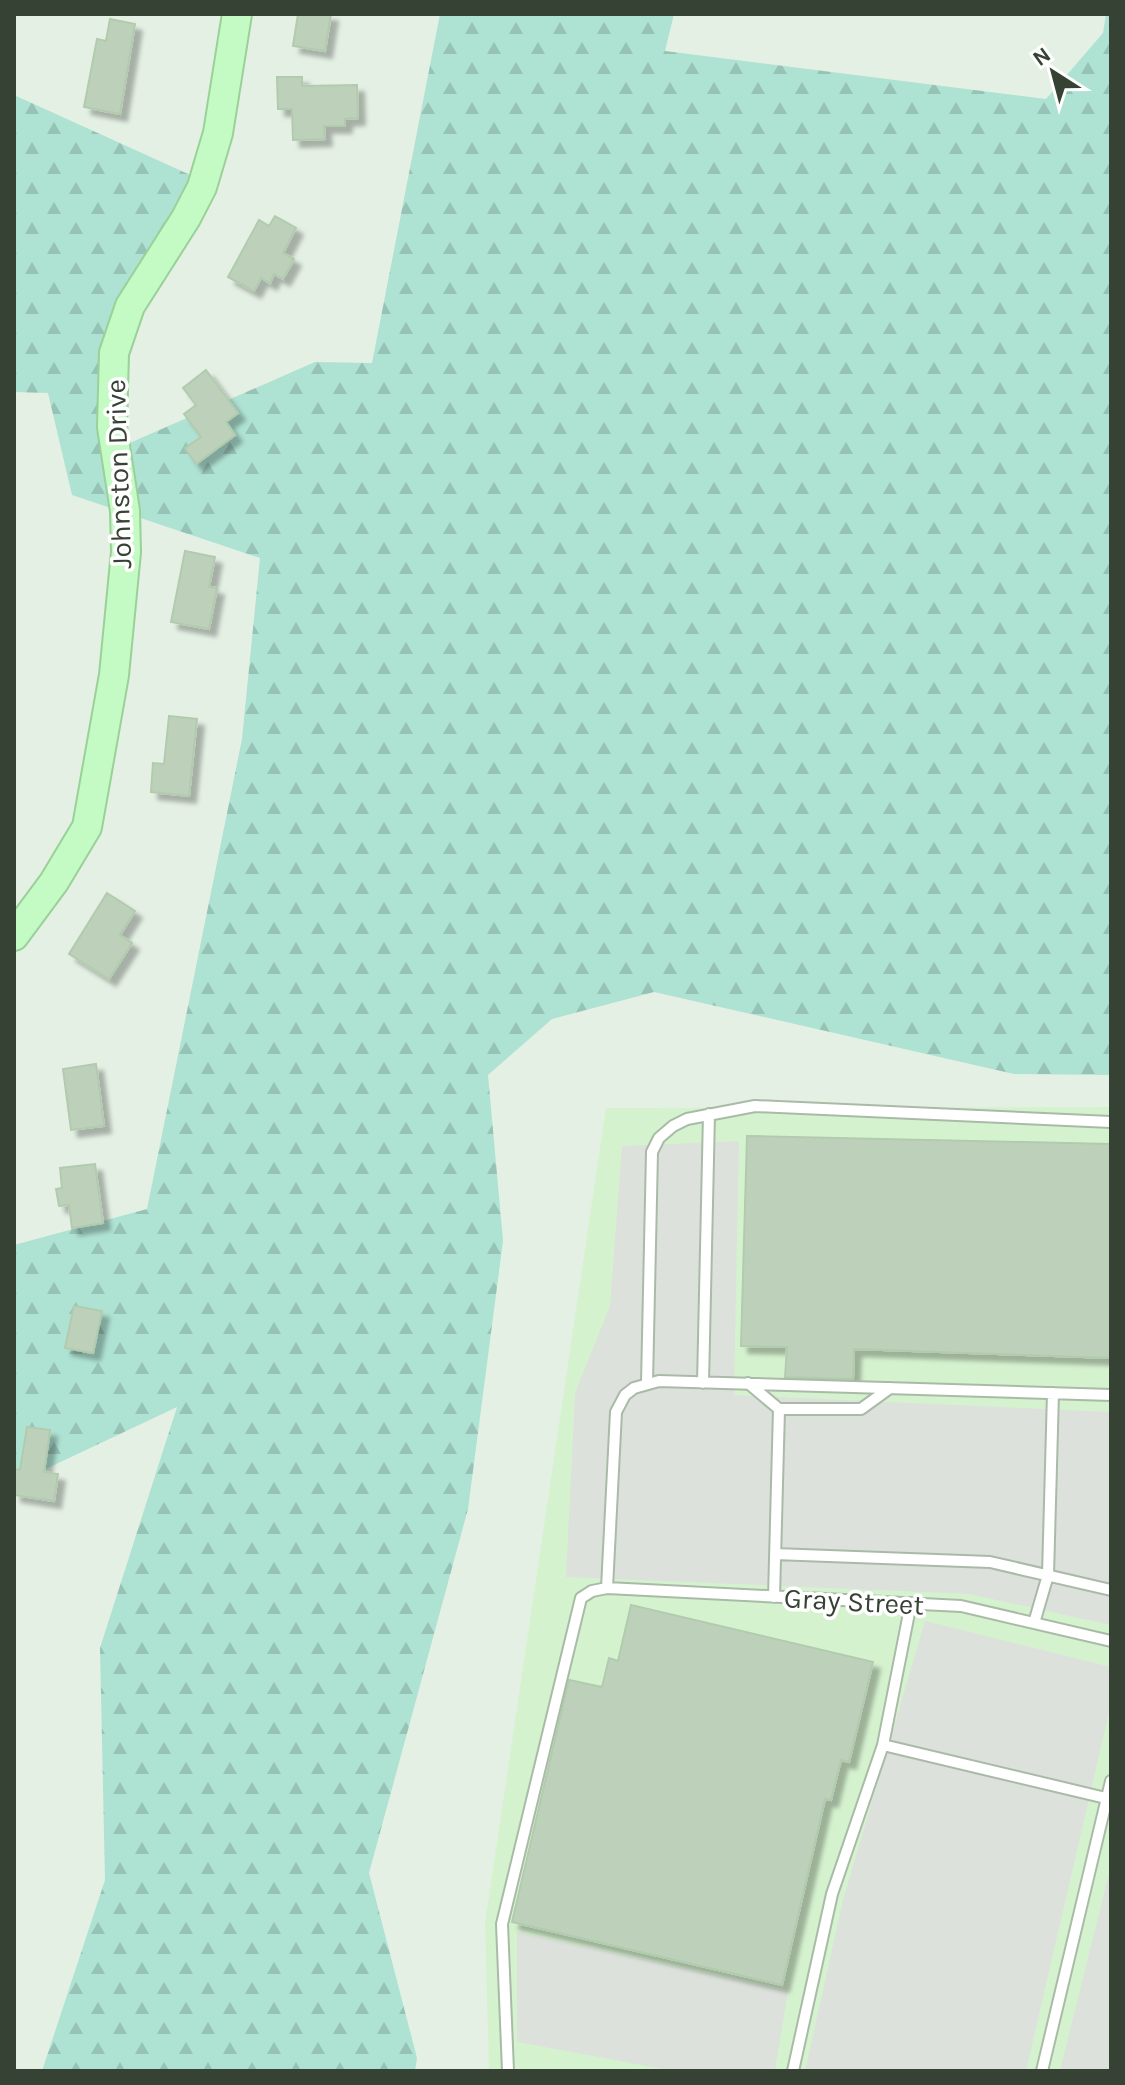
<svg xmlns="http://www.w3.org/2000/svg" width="1125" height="2085" font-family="Karla,sans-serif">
<defs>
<pattern id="forest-firs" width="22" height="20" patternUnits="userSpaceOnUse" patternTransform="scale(2)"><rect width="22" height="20" fill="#aee2d3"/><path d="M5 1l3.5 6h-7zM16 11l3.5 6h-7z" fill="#96c3b6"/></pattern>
<filter id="shadow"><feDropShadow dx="7" dy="7" stdDeviation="2" flood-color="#0004"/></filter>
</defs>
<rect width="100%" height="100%" fill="#e4f0e4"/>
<path fill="#d5f2cf" d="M1111,1107V2071H489L485,1923L606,1108Z"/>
<path fill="url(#forest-firs)" d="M440,14H674L665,51L1046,99L1103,33L1106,14H1111V1075L1014,1074L654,992L552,1019L488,1075L503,1241L468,1509L369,1873L417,2058L415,2071H42L105,1880L100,1648L177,1407L14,1484V1245L147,1209L242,739L260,558L72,495L48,393L14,392V95L208,183L131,326L125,445L315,362L372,363Z"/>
<path fill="#dde1dc" d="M739,1141L734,1395L1111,1412V1625L969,1594L566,1577L575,1393L610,1306L622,1146Z
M925,1621L1111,1667V1704L1026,2071H805L843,1900Z
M1111,1865V2071H1060Z
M517,1932L788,1991L775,2071H674L517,2042Z"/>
<path fill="#bdd1ba" stroke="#b2cbae" stroke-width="2" filter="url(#shadow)" d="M298,14H331L325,51L293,46Z
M110,19L135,24L120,114L84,107L97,39L106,41Z
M277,77H302V86L357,85L358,118L345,119V126H324L325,139L293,140L292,109H278Z
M275,216L296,228L283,253L294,259L283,279L274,274L270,283L261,278L254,291L228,277L259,220L269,226Z
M206,370L238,413L226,422L235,435L196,464L185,448L201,437L184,414L196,405L183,388Z
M185,551L215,557L209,587L217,588L209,629L171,622Z
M169,716L197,719L189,796L151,792L153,763L164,764Z
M107,893L135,911L120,935L132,943L109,979L69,954Z
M96,1064L104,1126L71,1130L63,1069Z
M747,1136L1111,1144V1358L854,1349L853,1379L785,1377L787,1347L741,1346Z
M95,1164L103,1223L72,1228L69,1205L59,1206L56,1189L62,1188L60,1168Z
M74,1306L102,1311L93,1353L65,1348Z
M27,1427L50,1430L44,1472L58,1474L54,1501L14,1495V1469L20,1470Z
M631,1605L873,1662L849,1762L841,1760L831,1800L825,1799L782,1985L512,1922L569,1680L602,1687L609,1658L618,1661Z"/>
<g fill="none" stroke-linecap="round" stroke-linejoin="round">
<defs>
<path id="lane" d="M647,1383L652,1152L659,1138L673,1126L687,1119L755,1106L1111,1122
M703,1383L709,1114
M748,1383L779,1409H861L890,1388
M775,1554L990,1562L1111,1590
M607,1588L616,1412L625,1395L634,1388L659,1381L1111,1395
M774,1597L779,1409
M1034,1623L1048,1575L1053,1393
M883,1745L1110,1799
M508,2071L502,1924L581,1598L592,1591L607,1588L961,1606L1111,1641
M793,2071L832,1894L883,1745L911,1603
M1042,2071L1111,1781"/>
<path id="secondary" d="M14,936L54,882L87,827L114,675L126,552L125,511L112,427L114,353L130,306L186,218L202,187L218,133L237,14"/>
</defs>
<use href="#lane" stroke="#a9bba7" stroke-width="14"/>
<use href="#secondary" stroke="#99d198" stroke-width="32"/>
<use href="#lane" stroke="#fff" stroke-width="10"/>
<use href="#secondary" stroke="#c4fac4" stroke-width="28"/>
</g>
<g text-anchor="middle" stroke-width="7" stroke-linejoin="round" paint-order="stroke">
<g font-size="28" fill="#364234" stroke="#fff">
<text transform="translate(118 474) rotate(-92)" y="10">Johnston Drive</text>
<text transform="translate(854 1601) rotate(3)" y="10">Gray Street</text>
</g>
</g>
<rect width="1125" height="2085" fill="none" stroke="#364234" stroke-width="32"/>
<g transform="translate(1053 72) rotate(324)" stroke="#ffffff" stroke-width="6" paint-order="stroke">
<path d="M0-6L14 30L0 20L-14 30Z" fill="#364234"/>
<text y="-12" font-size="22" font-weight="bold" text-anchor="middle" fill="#364234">N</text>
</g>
</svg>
